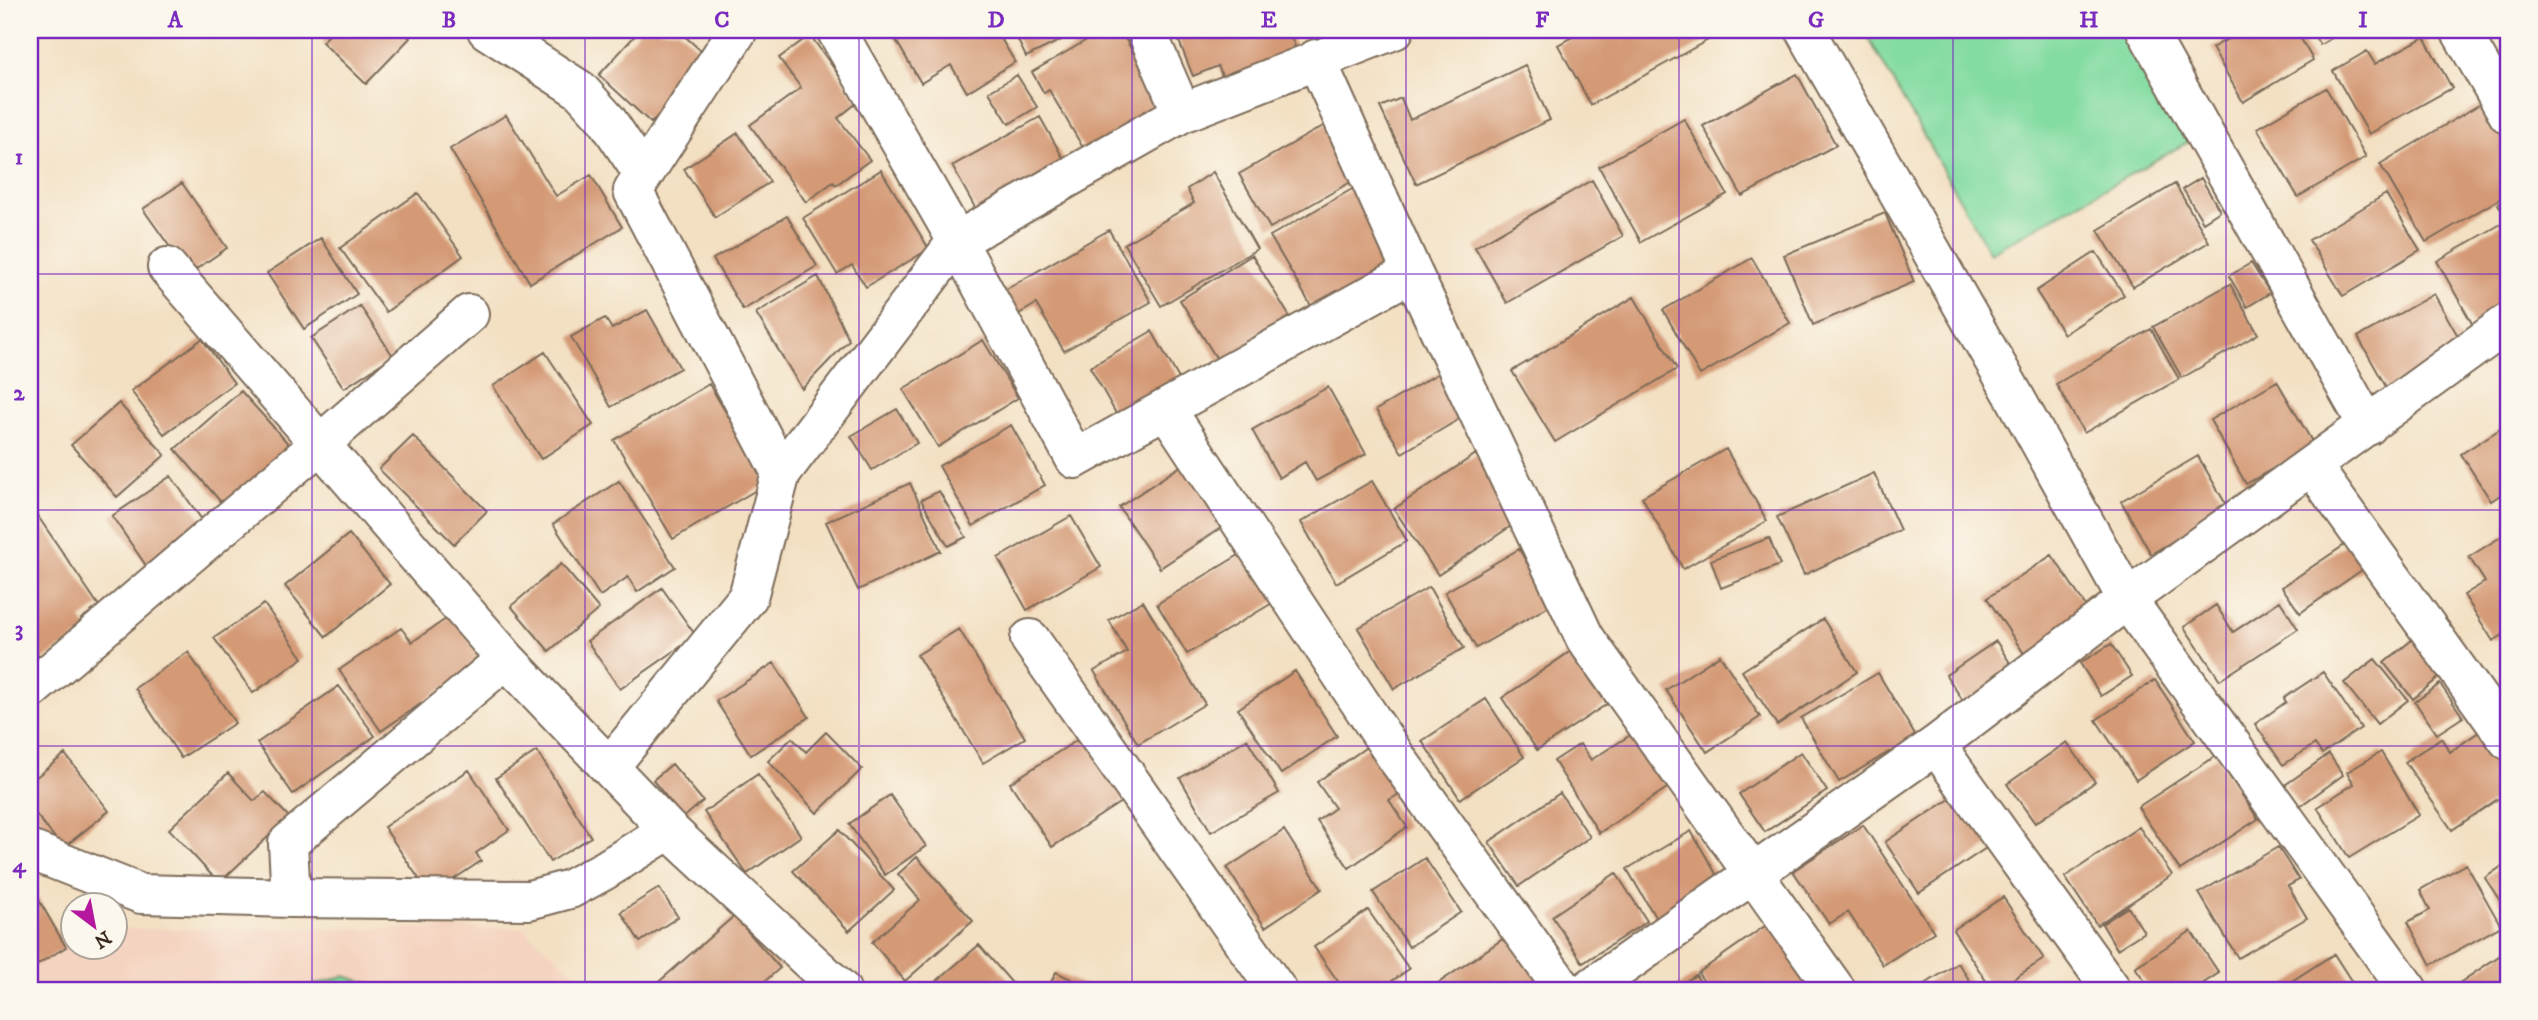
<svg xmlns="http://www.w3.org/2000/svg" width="2538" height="1020" font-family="'IM FELL DW Pica',serif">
<rect width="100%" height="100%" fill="#fbf7ec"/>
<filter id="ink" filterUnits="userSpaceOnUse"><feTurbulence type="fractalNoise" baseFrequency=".0143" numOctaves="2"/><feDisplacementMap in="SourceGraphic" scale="14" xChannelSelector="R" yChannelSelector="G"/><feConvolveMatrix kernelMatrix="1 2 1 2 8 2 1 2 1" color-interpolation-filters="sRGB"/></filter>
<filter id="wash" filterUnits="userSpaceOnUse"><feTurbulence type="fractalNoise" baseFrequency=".00686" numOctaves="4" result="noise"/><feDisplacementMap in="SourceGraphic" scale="28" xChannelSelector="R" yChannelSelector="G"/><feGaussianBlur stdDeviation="1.57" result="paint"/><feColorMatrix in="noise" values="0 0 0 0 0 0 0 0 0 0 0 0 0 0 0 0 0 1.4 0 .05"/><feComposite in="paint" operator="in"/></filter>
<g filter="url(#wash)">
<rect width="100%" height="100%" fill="#f3e0c3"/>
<path fill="#f4d3c0" d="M523,928L594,990H30V963L73,941L74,946H116V929Z"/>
<path fill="#83dca2" stroke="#5f8360" stroke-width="2" d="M1864,30H2126L2188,142L1990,253Z
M344,976L391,990H298Z"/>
<g id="blocks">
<path fill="#d49a76" d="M334,30H401L410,38L366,84L322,42Z
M640,30H678L710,59L651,123L599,75Z
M906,30H996L1015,62L967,92L951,65L921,83L894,37Z
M1013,30H1082L1026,57Z
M1104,30H1120L1171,116L1092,163L1049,90L1044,93L1032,72Z
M1194,30H1288L1302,63L1229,92L1218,66L1193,76L1177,36Z
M1585,30H1726L1591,105L1558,45Z
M2244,30H2296L2313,60L2243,102L2212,48Z
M2311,30H2345L2320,45Z
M810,35L858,102L838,118L870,160L836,185L833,182L806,202L750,125L801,88L779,58Z
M2424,37L2452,88L2369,134L2333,71L2367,51L2375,64Z
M1525,65L1550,120L1416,184L1380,107L1401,98L1410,120Z
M1797,74L1836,145L1742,196L1703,126Z
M1017,75L1037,107L1009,124L989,92Z
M2326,88L2366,157L2298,197L2257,128Z
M2482,103L2508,146V194L2426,242L2380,164Z
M506,115L556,196L591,175L622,227L530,283L450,149Z
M1040,117L1071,172L983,222L952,166Z
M1684,119L1727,194L1641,242L1599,167Z
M1332,121L1363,175L1270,228L1239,174Z
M738,133L770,182L715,217L684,169Z
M881,170L929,249L866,287L852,265L837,274L803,218Z
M1213,172L1257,249L1161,306L1124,244L1194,203L1187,189Z
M2201,178L2220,211L2203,222L2183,189Z
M1592,180L1623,236L1507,303L1475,247Z
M182,183L227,248L189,274L143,209Z
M2175,184L2209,242L2133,287L2098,230Z
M1354,188L1401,268L1317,316L1270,236Z
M418,193L463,256L386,312L340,248Z
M2386,194L2420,250L2343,296L2309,240Z
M2508,198V305L2474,327L2437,261L2508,220L2498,204Z
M1885,213L1914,282L1813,325L1784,255Z
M787,216L817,266L743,310L713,259Z
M1109,230L1151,302L1064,351L1036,304L1017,315L1003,291Z
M321,238L357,294L304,329L267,273Z
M2096,252L2124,295L2064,334L2036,291Z
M1252,255L1293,322L1222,367L1180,300Z
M1752,258L1790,323L1700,375L1663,310Z
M2251,263L2270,293L2247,307L2229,276Z
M818,276L849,340L802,389L756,313Z
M2230,284L2258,334L2182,378L2153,327Z
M2434,294L2466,350L2390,394L2358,337Z
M1634,297L1677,369L1555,442L1512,371Z
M360,306L393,356L344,388L311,338Z
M647,310L680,368L611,407L571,337L605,318L612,329Z
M2151,329L2179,379L2084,433L2056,384Z
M1152,331L1182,384L1119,419L1090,367Z
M202,339L234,383L164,434L131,391Z
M983,340L1018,398L938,447L903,389Z
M545,352L593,425L541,459L493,386Z
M1442,371L1468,414L1402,453L1376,410Z
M2277,381L2314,445L2246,484L2210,420Z
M709,384L768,483L673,539L614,440Z
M1328,387L1366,454L1316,481L1305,462L1279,478L1252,430Z
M241,391L293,449L226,508L175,449Z
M119,403L165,455L117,497L71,445Z
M897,409L917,443L872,470L851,436Z
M2508,424V490L2491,501L2461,454Z
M1011,425L1045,485L973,526L939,466Z
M413,436L487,511L454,544L379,469Z
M1726,449L1767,521L1683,569L1642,497Z
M1476,454L1520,520L1438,575L1394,509Z
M2198,456L2228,508L2151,554L2121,501Z
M1187,462L1228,523L1160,568L1119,507Z
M1874,473L1900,530L1804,575L1777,517Z
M171,476L207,527L147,567L112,516Z
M619,481L675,567L637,592L628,577L600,596L553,524Z
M1372,481L1407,541L1336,583L1301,522Z
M910,483L941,551L858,590L826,522Z
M939,491L966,537L948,546L921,500Z
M35,512L99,606L81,619L88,630L42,661L30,643V516Z
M1071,516L1101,567L1027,610L998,558Z
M2508,524V632L2493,641L2464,595L2485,582L2469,557L2507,533L2504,527Z
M349,534L390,584L326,637L285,586Z
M1769,538L1780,565L1721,588L1711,560Z
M2352,540L2369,565L2300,613L2282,587Z
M1249,549L1279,599L1187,654L1157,604Z
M1519,549L1551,605L1476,648L1445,592Z
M2052,555L2093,617L2029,661L1987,598Z
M561,564L599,609L549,651L511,606Z
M1429,587L1464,648L1394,689L1358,628Z
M662,588L696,636L620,689L587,641Z
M1143,601L1205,704L1138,744L1094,671L1127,652L1109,620Z
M2280,601L2298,629L2220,680L2184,627L2216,605L2233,632Z
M264,604L303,658L253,693L214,638Z
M452,615L483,661L381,731L339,670L401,628L412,642Z
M1823,619L1857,672L1777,725L1742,671Z
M959,629L1025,738L983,763L917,655Z
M2413,639L2442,675L2413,699L2384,663Z
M1996,641L2019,677L1970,711L1946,675Z
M2111,644L2132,676L2101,696L2080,663Z
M1571,651L1607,704L1537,750L1502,698Z
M188,652L235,723L181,758L135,688Z
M1720,655L1760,717L1707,752L1666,690Z
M2375,659L2408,700L2377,724L2344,683Z
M774,663L809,717L751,755L716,701Z
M1295,671L1337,736L1281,774L1238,709Z
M2323,672L2361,728L2322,754L2315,744L2283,765L2255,724L2286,702L2284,698Z
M1878,673L1922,747L1895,763L1889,752L1839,782L1801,718Z
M2155,680L2195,741L2136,780L2096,720Z
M2440,684L2463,717L2437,734L2415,702Z
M339,686L375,736L293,794L257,743Z
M1486,699L1524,757L1460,799L1422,741Z
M2483,729L2508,766V792L2452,830L2405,762L2441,738L2450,752Z
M826,732L862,769L817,813L768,761L792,738L806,752Z
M1088,733L1130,796L1052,847L1010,783Z
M1632,734L1667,788L1599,833L1554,761L1580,744L1591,760Z
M1247,739L1279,793L1211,832L1180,778Z
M2067,742L2095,782L2035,823L2007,784Z
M1368,746L1401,793L1389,800L1407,827L1349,868L1317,821L1335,808L1317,782Z
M537,751L591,837L550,862L496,778Z
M1801,752L1827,791L1765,832L1739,794Z
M2381,752L2419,815L2349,858L2317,807L2354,784L2347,772Z
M65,754L109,811L63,848L30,807V782Z
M2329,754L2343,775L2300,806L2285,785Z
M2216,756L2258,819L2180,870L2138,807Z
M672,764L703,801L683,818L653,780Z
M469,770L509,830L476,853L481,861L430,895L384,827Z
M228,773L254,801L265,792L289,817L219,883L169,829Z
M758,774L801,836L747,874L704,812Z
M1962,791L1995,842L1919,893L1885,842Z
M1560,793L1590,837L1519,886L1489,842Z
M890,795L926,846L885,875L849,824Z
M1863,825L1934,932L1883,965L1848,912L1829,924L1793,871Z
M2139,827L2172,875L2097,925L2065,877Z
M839,830L894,890L849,931L793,871Z
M1284,830L1322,889L1265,927L1227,868Z
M1691,831L1722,884L1658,922L1627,869Z
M2278,847L2299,880L2288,886L2307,918L2238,958L2199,893Z
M917,857L973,921L905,981L872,942L920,900L898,874Z
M1425,858L1461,912L1409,947L1373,892Z
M2508,862V913L2485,878Z
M2466,864L2501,926L2431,965L2408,922L2430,910L2420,890Z
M1616,873L1647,921L1583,963L1552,916Z
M659,888L678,917L640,942L621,912Z
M36,895L66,947L30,969V899Z
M2003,897L2044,959L1996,990H1992L1953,930Z
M2128,907L2144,932L2117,949L2102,924Z
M1368,910L1409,969L1379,990H1344L1314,947Z
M734,916L780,968L755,990H656L653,987Z
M1775,919L1824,990H1710L1698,973Z
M2191,931L2219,973L2193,990H2151L2135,967Z
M1513,932L1552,990H1441L1437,984Z
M979,945L1018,990H926Z
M2508,950V990H2462L2458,984Z
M2334,954L2357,990H2278Z
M1958,963L1976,990H1916Z
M1056,972L1094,990H1047Z
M1696,975L1704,990H1671Z"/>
</g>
</g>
<g filter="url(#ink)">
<use href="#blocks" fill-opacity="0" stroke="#7b6a58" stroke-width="2"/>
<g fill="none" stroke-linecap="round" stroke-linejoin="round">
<defs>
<path id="minor" d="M487,30L580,90L607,120L643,174
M738,30L633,191L781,473
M836,30L957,241L1075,459L1412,272
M1146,30L1182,113
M1805,30L2012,392L2128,601L2408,990
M2146,30L2368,426
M2460,30L2508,114
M1316,59L1412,272L1585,638L1836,990
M167,267L506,659L669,830
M1166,409L1398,760L1564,990
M2312,466L2508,740
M1030,639L1277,990
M30,690L320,444L469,314
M1936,745L2112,990
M610,766L748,597L781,473L957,241L1182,113L1394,30
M30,850L141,894L291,898L529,900L570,889L605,870L669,830L841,990
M291,898L288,843L506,659
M1588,990L1936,745L2145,586L2508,323"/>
</defs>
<use href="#minor" stroke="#7b6a58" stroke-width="42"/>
<use href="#minor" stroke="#fff" stroke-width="38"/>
</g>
</g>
<path fill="none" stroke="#7b2cbf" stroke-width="2" stroke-opacity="0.55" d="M312,30V990M585,30V990M859,30V990M1132,30V990M1406,30V990M1679,30V990M1953,30V990M2226,30V990M30,274H2508M30,510H2508M30,746H2508"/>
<rect width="2538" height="1020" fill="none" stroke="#fbf7ec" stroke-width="77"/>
<g transform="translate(94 926) rotate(148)"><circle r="33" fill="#fbf7ec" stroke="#aea59a" stroke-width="2"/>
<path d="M0-5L12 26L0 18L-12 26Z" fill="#b5179e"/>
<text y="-10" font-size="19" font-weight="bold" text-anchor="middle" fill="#3b2a1e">N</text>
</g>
<rect x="38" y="38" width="2462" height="944" fill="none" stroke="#7b2cbf" stroke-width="2.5"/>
<g font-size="23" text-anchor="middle" font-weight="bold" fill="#7b2cbf">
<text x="175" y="27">A</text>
<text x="449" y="27">B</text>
<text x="722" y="27">C</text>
<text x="996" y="27">D</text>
<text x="1269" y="27">E</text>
<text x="1542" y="27">F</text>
<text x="1816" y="27">G</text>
<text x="2089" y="27">H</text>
<text x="2363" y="27">I</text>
<text x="19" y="164">1</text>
<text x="19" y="400">2</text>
<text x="19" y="636">3</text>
<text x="19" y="872">4</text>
</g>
</svg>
